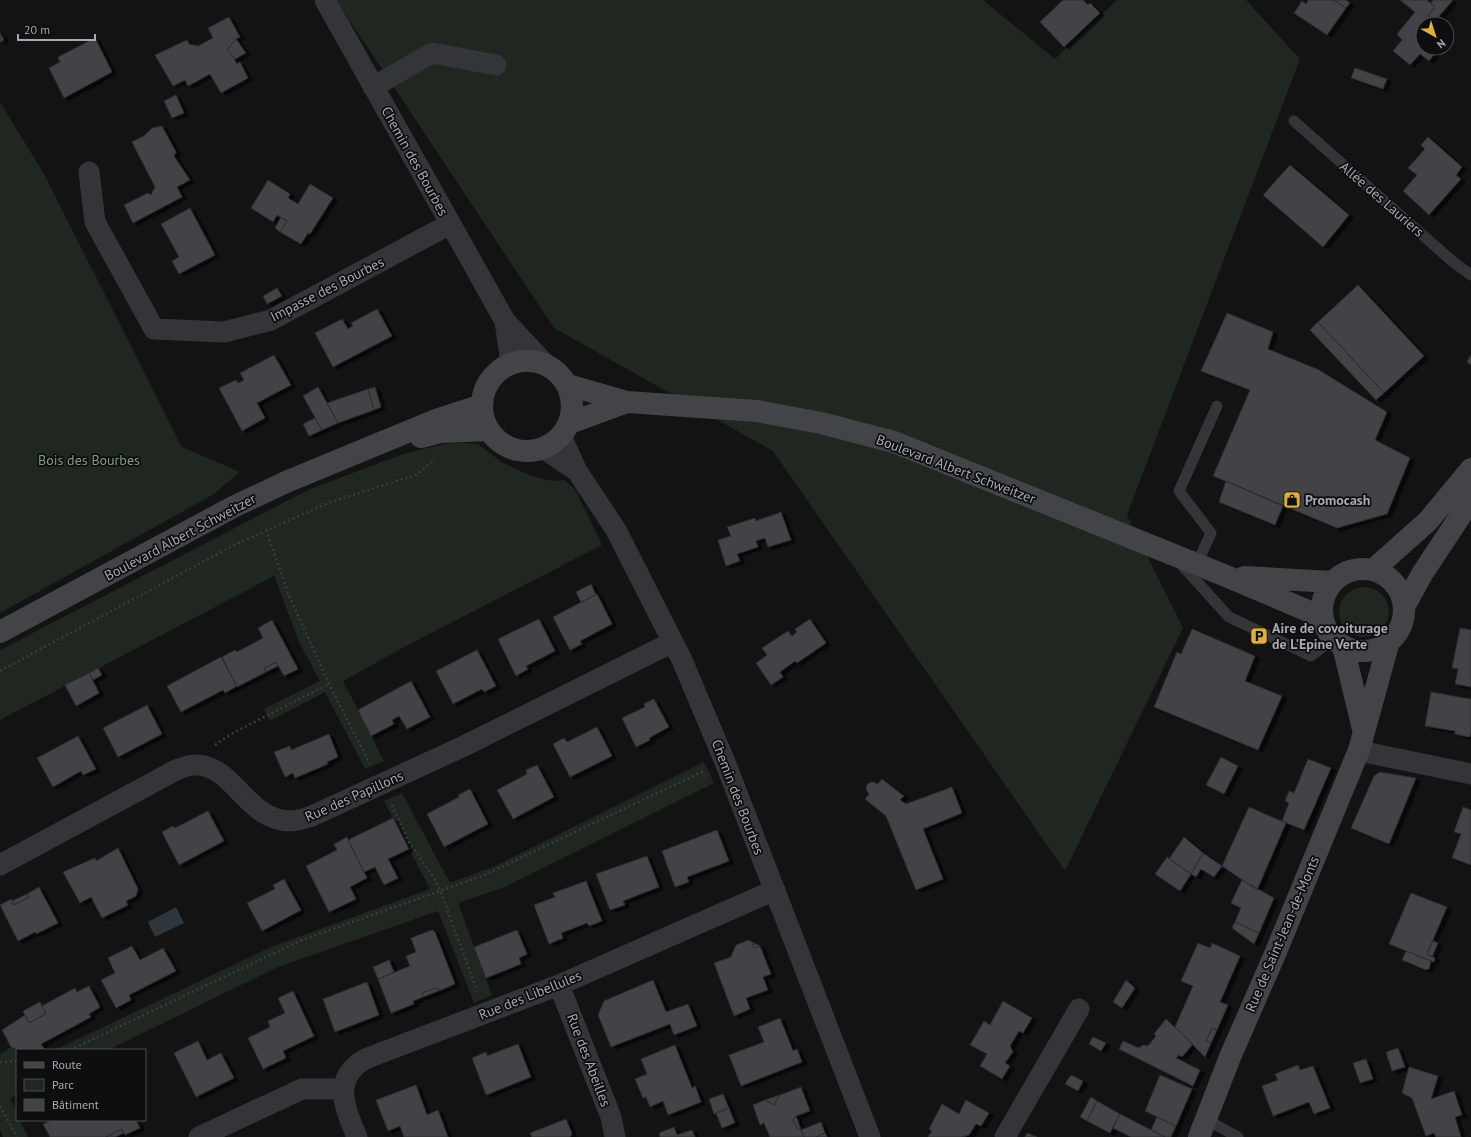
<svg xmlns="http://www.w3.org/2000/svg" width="1471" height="1137" font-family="'PT Sans',sans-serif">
<defs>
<filter id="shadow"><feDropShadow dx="4.5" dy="2.5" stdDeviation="0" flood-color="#0009"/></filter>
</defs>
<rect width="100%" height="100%" fill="#131314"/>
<path fill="#202620" d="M336,0H983L1055,59L1117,0H1246L1300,59L1127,515L1183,628L1065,871L773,451L554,328Z
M0,102L44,174L182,447L240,472L214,494L0,613Z
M453,442L478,444L503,463L532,476L552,481L564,480L575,489L602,545L408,645L343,681L384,761L365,769L325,692L270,721L264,709L320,681L300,644L274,576L0,720V650L310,489L403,454Z
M1339 612a25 25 0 1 1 50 0a25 25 0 1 1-50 0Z
M704,762L714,783L505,887L458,903L492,995L474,1003L438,911L278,967L108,1050H55L271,947L430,889L384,801L402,793L450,883L495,866Z
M11,1047L19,1050H17V1094L10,1098L17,1113V1120H20L28,1137H3L0,1130V1054Z"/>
<path fill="#2e353b" d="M176,907L184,923L155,937L148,922Z"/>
<path fill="#424347" stroke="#2d2d30" filter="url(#shadow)" d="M1063,0H1083L1088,5L1090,3L1100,13L1064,47L1040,22Z
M1308,0H1334L1346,8L1327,35L1294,13L1302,1L1306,4Z
M1334,0H1346L1350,3L1346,8Z
M1400,0H1427L1435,7L1428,15L1440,24H1423V48H1439L1429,61L1420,54L1410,65L1393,51L1402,40L1397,34L1415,12Z
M1433,0H1453L1435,21L1428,15L1435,7L1431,3Z
M229,17L240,37L236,39L227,50L232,55L237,64L240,62L248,78L221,93L210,74L188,86L185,80L173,86L155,55L187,40L189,44L198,46L213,38L208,28Z
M1447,30L1451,33L1447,39Z
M0,33L4,40L0,42Z
M95,38L112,72L64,98L49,68L60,62L58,57Z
M236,39L246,53L235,59L227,50Z
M1355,68L1387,79L1383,89L1351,78Z
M176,95L184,113L172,118L164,101Z
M162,126L176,152L174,156L190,180L177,187L182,197L133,223L124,205L148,193L151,195L155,187L132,142L144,136L152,128Z
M1428,137L1462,167L1456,175L1461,179L1429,215L1403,191L1417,175L1408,168L1425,149L1421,145Z
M1290,165L1349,215L1323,247L1263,195Z
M268,180L290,194L288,198L298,204L310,184L333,198L310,234L308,233L301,244L280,232L287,221L277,215L273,222L251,208Z
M190,208L215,255L179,274L172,261L179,257L161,224Z
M281,217L287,221L280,232L275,228Z
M1358,285L1424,356L1384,393L1318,322Z
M277,288L282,296L267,304L263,296Z
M377,309L392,336L333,367L315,333L342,319L348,329L353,326L351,323Z
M1227,313L1273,332L1268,349L1319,370L1387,412L1375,440L1410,458L1387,514L1337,528L1213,476L1250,390L1201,371Z
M1318,322L1384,393L1376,400L1310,330Z
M1471,354V365L1467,362Z
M274,355L291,385L257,403L265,418L242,431L219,388L236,380L238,383L244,380L240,373Z
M318,387L338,423L322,430L303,396Z
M375,387L381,407L374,410L368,389Z
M368,389L374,410L338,423L327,403Z
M315,418L322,430L309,436L303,424Z
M1226,481L1283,506L1275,525L1219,502Z
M781,512L791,540L768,547L765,538L756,541L758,547L737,554L740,561L726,566L718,540L731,536L727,527L755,518L756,521Z
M591,584L596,595L581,602L576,592Z
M597,594L612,624L580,641L582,644L570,650L553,617Z
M539,619L555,651L526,666L528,669L516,676L498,639Z
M810,619L826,643L797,663L795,661L780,672L783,677L771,685L756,663L767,655L762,648L788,631L792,636L797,632L795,629Z
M272,620L298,669L284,676L276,662L264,668L266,672L237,687L222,657L235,650L237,652L263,638L258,628Z
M1460,628L1471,630V687L1455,684L1458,669L1452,668Z
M1192,629L1255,656L1245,681L1282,696L1258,750L1154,707L1177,652L1181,654Z
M477,650L496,686L484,692L482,689L453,704L436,671Z
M221,657L237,686L225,693L223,690L181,712L167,686Z
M276,662L278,666L266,672L264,668Z
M98,668L102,675L93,680L89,673Z
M89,673L99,693L76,706L65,685Z
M411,681L430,717L407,729L399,716L392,720L394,724L371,736L358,710Z
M1431,692L1471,699V734L1469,737L1455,734V731L1425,726Z
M654,699L669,727L649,738L650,740L636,747L622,718L645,707L644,704Z
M147,705L162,734L118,757L103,728Z
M597,727L612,756L570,777L553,744L564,738L567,742Z
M329,734L338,757L327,762L328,764L295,778L293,773L285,777L274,752L290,746L291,750Z
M78,736L96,769L83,775L81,771L53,787L37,758Z
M1221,757L1238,766L1224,794L1206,785Z
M1308,759L1331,768L1304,830L1282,821L1289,803L1285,801L1289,791L1294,793Z
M537,765L554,797L513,819L497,790L527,774L526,770Z
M1380,772L1416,778L1389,844L1351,828L1374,776Z
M882,779L904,796L900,800L906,804L952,787L962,813L923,829L943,879L916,890L886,816L865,799L869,794L866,789L867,784L872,782L878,784Z
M470,789L488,824L444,847L427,814L459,797L458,795Z
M1249,807L1286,823L1257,890L1222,866Z
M1463,807L1471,810V865L1452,858L1461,834L1454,832Z
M208,811L224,841L179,865L162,832L173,826L175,828Z
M393,818L409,849L388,859L398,878L384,885L375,867L364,872L348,840Z
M717,830L729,861L687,877L689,882L675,887L662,851Z
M347,837L367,878L350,887L356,899L329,912L306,866L337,850L334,844Z
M1184,837L1203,853L1191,874L1169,859Z
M118,848L138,889L136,896L126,901L128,905L102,918L91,897L80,903L63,872L95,858L96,861Z
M1203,853L1222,866L1214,877L1201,869L1196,877L1191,874Z
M647,856L659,887L623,901L625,905L610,910L596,874Z
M1167,857L1191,874L1180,891L1155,874Z
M284,879L301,910L262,931L247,903L275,889L273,885Z
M1242,880L1274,898L1259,933L1235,922L1241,908L1231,903Z
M586,881L602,921L589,926L587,923L561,933L563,938L549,944L534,905L555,897L553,893Z
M39,887L58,923L36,934L35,932L18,941L0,905L11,899L14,905L29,897L27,894Z
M1411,893L1447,907L1427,954L1435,958L1434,962L1389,944Z
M27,894L29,897L14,905L12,901Z
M1235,922L1259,933L1254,944L1232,928Z
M432,930L435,932L455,984L441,990L436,988L422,993L423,997L413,1001L414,1004L391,1013L378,979L410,966L406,956L416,952L411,938Z
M517,930L527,954L519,958L521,964L486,978L474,947Z
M749,940L752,942L754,948L760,946L771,974L763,977L768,990L746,998L750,1009L734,1016L714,963L731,957L736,945Z
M1433,941L1438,943L1432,957L1427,954Z
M752,942L760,946L754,948Z
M1198,943L1210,948L1212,943L1240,956L1220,1002L1228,1005L1217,1030L1212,1028L1206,1041L1211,1043L1205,1057L1175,1027L1193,986L1181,981Z
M132,946L140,960L163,948L176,971L129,995L131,1000L116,1008L101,980L115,973L108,958Z
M1406,951L1431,961L1429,969L1426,970L1402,960Z
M389,960L394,972L378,979L373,967Z
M653,980L666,1012L688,1004L697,1026L674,1035L670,1024L611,1047L598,1015L604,1001Z
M1126,980L1135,988L1122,1008L1113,1002Z
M367,982L379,1015L335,1032L323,999Z
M89,986L100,1007L89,1014L91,1017L41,1044L45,1050H19L11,1047L2,1030L25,1015L29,1023L46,1014L42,1006L75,988L77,992Z
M436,988L441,990L423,997L422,993Z
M293,991L314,1036L283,1051L286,1058L263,1069L248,1038L270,1027L268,1021L285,1013L278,998Z
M1003,1001L1032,1018L1023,1033L1019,1031L1010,1046L1013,1052L1005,1063L1010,1066L1002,1079L980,1066L987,1054L970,1045L984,1021L990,1025Z
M40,1002L46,1014L29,1023L23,1011Z
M780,1018L793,1051L797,1049L802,1062L741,1086L729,1055L764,1042L758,1027Z
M1166,1019L1193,1044L1182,1057L1179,1055L1176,1058L1200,1070L1193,1086L1119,1049L1123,1041L1139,1048L1143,1045L1148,1046L1156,1036L1154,1034Z
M1212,1028L1217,1030L1211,1043L1206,1041Z
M1093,1037L1106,1043L1101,1051L1089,1044Z
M198,1041L207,1060L221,1053L234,1078L196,1097L174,1053Z
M518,1044L531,1077L486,1095L472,1058L486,1052L487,1056Z
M675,1045L692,1088L695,1086L701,1102L668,1115L663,1101L650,1107L646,1097L643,1098L635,1079L647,1074L641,1059Z
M1398,1048L1405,1067L1392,1071L1386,1052Z
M1366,1059L1373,1079L1360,1083L1353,1063Z
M1298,1065L1300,1070L1313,1066L1330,1108L1314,1114L1309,1102L1273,1116L1262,1086L1278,1080L1275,1074Z
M1409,1067L1438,1076L1431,1099L1454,1091L1462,1115L1455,1117L1461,1137H1436L1434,1133L1426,1136L1412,1098L1402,1093Z
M1071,1075L1083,1081L1078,1091L1065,1084Z
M1160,1075L1192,1089L1176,1126L1145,1111Z
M416,1085L427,1115L438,1110L448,1137H404L400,1126L388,1131L376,1100Z
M801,1087L810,1111L796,1116L793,1120L797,1128L801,1130L804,1137H770L764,1123L760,1125L753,1105L765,1100L774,1105L780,1095Z
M723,1094L729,1108L714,1114L709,1099Z
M780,1095L774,1105L765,1100Z
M1091,1097L1097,1101L1087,1121L1080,1117Z
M966,1100L989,1113L981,1126L976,1124L969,1135L962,1137H928L932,1131L929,1129L942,1104L959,1114Z
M1097,1101L1120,1114L1110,1133L1087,1121Z
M729,1108L735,1123L722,1128L716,1113Z
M1120,1114L1151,1130L1165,1137H1131L1113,1128Z
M796,1116L801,1130L797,1128L793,1120Z
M1157,1117L1176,1126L1171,1137H1165L1151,1130Z
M566,1119L572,1134L570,1137H532L530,1133Z
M52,1120H136L140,1128L125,1135L122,1129L106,1137H50L43,1124Z
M821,1122L825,1133L816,1137H804L801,1130Z
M674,1127L677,1135L692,1130L695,1137H660L659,1133Z
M122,1129L124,1133L115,1137H106Z
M825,1133L827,1137H816Z
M1027,1133L1037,1137H1025Z"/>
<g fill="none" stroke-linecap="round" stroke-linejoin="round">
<path stroke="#3a3c40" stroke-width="2.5" stroke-dasharray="2 3" stroke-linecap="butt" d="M266,530L288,593L329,684L370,764
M0,671L234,545L328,503L418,474L435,459
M215,745L233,733L329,684
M392,805L409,842L434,878L440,890L477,991
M70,1050L302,940L482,876L704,771
M0,1062L17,1061
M0,1106L17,1137"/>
<path stroke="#343539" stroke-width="11" d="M1294,121L1452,261L1471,275
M1179,562L1229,617L1311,656L1333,639
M1197,564L1211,533L1179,491L1217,406
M1207,1120L1238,1137"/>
<path stroke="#343539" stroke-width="21" d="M325,0L505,321L544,363
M373,87L432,53L496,65
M89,172L95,222L154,329L224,332L271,320L450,224
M505,321L511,363
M561,436L577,471L616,530L682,660L725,762L870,1137
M543,448L577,471
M1359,750L1374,754L1471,774
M0,865L176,770C182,768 191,764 197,765C235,767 247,821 291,821C298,821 306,818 312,816L464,746L673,642
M559,985L611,1117L615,1137
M199,1137L302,1089H343
M357,1137C345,1108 331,1079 365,1059L559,985L775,890
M1005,1137L1079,1009"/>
<path stroke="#424448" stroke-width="22" d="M482 406a45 45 0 1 1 90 0a45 45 0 1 1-90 0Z
M568,385L627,402L757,411L821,423L894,442L1226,576L1322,617
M570,423L627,402
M421,437L440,432L489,430
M1322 610a41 41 0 1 1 82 0a41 41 0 1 1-82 0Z
M1373,570L1428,521L1471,469
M1244,577L1332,582
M1404,607L1422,574L1465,509L1471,494
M0,632L235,506L286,482L436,420L482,405
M1343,646L1363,729
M1199,1137L1230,1057L1275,954L1359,750L1389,641"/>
</g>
<defs>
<symbol id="shop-square" viewBox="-11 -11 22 22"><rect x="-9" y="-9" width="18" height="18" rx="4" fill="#dcae43" stroke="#0e0e0f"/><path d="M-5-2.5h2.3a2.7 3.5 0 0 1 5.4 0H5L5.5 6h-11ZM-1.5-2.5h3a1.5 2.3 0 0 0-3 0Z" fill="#111"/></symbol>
<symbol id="parking-square" viewBox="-11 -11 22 22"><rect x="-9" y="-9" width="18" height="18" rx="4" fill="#dcae43" stroke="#0e0e0f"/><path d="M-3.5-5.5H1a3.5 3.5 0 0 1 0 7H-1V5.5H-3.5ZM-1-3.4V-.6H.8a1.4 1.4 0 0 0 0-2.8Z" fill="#111"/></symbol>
</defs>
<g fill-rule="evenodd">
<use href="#shop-square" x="1282" y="490" width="20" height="20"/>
<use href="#parking-square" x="1249" y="626" width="20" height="20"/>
</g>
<g text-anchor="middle" stroke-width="3.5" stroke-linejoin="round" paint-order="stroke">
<g font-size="14" fill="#a6a9b3" stroke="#0e0e0f">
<text transform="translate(415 161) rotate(61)" y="5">Chemin des Bourbes</text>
<text transform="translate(1382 199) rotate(41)" y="5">Allée des Lauriers</text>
<text transform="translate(327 289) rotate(-27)" y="5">Impasse des Bourbes</text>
<text transform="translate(956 469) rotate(21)" y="5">Boulevard Albert Schweitzer</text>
<text transform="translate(180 537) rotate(-28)" y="5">Boulevard Albert Schweitzer</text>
<text transform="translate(354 796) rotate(-24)" y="5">Rue des Papillons</text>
<text transform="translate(738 797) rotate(69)" y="5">Chemin des Bourbes</text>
<text transform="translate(1282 934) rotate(-67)" y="5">Rue de Saint-Jean-de-Monts</text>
<text transform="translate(530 995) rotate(-22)" y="5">Rue des Libellules</text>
<text transform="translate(589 1060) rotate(69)" y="5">Rue des Abeilles</text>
</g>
<g font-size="14" fill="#7f9c82" stroke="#0e0e0f">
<text x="89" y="465">Bois des Bourbes</text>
</g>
<g font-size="14" font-weight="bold" fill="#a6a9b3" stroke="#0e0e0f" text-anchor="start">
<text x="1305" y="505">Promocash</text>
<text x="1272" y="633">Aire de covoiturage<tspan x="1272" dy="16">de L'Epine Verte</tspan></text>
</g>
</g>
<rect x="16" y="1049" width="130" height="72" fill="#0e0e0f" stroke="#4b4c51"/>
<rect x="24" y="1062" width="20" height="6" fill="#424448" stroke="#4b4c51"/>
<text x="52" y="1069" font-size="12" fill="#a6a9b3">Route</text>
<rect x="24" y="1079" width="20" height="12" fill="#202620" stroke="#4b4c51"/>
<text x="52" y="1089" font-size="12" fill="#a6a9b3">Parc</text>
<rect x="24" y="1099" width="20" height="12" fill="#424347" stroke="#4b4c51"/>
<text x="52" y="1109" font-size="12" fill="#a6a9b3">Bâtiment</text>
<g transform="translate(1435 36) rotate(141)"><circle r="19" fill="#0e0e0f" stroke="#4b4c51"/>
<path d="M0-3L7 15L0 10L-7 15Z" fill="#dcae43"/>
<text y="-6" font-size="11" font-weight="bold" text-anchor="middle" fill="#a6a9b3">N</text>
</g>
<path d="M18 34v6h77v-6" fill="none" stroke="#a6a9b3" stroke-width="2"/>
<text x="24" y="34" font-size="12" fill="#a6a9b3" stroke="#0e0e0f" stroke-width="3" paint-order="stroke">20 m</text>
</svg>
